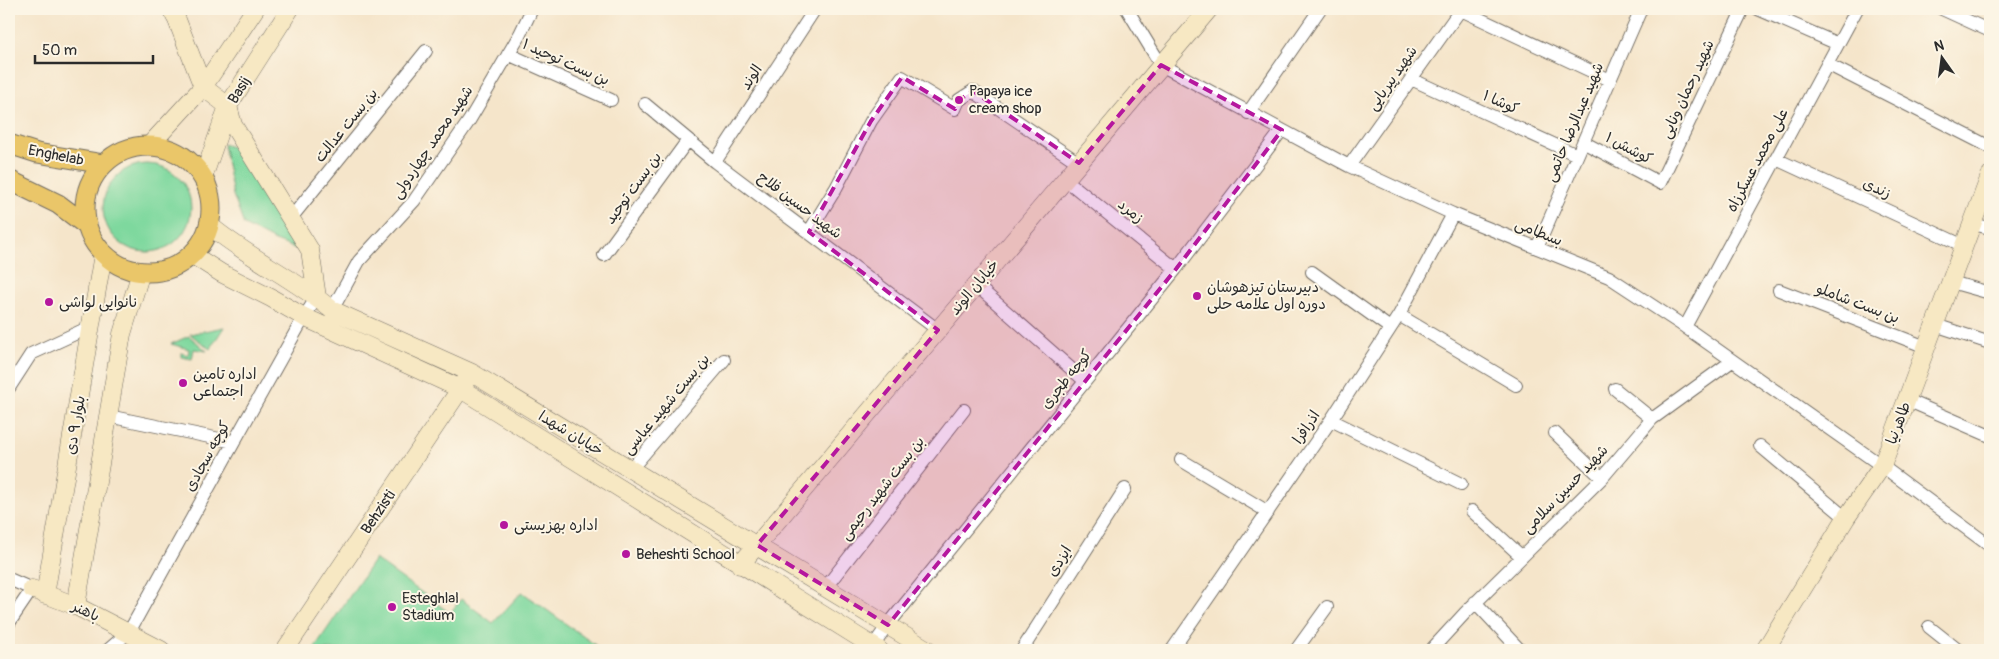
<svg xmlns="http://www.w3.org/2000/svg" width="1999" height="659" font-family="Pangolin,'Playpen Sans Arabic',sans-serif">
<rect width="100%" height="100%" fill="#fcf5e5"/>
<filter id="ink" filterUnits="userSpaceOnUse"><feTurbulence type="fractalNoise" baseFrequency=".02" numOctaves="2"/><feDisplacementMap in="SourceGraphic" scale="10" xChannelSelector="R" yChannelSelector="G"/><feConvolveMatrix kernelMatrix="1 2 1 2 8 2 1 2 1" color-interpolation-filters="sRGB"/></filter>
<filter id="wash" filterUnits="userSpaceOnUse"><feTurbulence type="fractalNoise" baseFrequency=".0096" numOctaves="4" result="noise"/><feDisplacementMap in="SourceGraphic" scale="20" xChannelSelector="R" yChannelSelector="G"/><feGaussianBlur stdDeviation="1.12" result="paint"/><feColorMatrix in="noise" values="0 0 0 0 0 0 0 0 0 0 0 0 0 0 0 0 0 1.4 0 .05"/><feComposite in="paint" operator="in"/></filter>
<g filter="url(#wash)">
<rect width="100%" height="100%" fill="#f5e5ca"/>
<path fill="#7ed89e" stroke="#548264" d="M223,144L236,148L272,206L298,242L297,249L273,240L244,225L233,195Z
M103 208a44 44 0 1 1 88 0a44 44 0 1 1-88 0Z
M224,327L210,349L190,334Z
M189,336L207,351L194,349L192,359L181,357V353L188,355L189,349L171,344Z
M375,559L450,613L461,599L493,623L522,592L602,650H313Z"/>
</g>
<g filter="url(#ink)">
<g fill="none" stroke-linecap="round" stroke-linejoin="round">
<defs>
<path id="street" d="M1127,9L1161,65L1349,166L1453,214L1609,277L1685,327L1882,466L1990,546
M1758,9L1838,44
M1942,9L1990,31
M1461,10L1610,80
M508,54L611,100
M1827,64L1990,147
M1411,79L1577,155
M645,104L715,162L938,330
M1248,113L1320,9
M1583,142L1660,183L1743,9
M1776,159L1964,246
M715,162L815,9
M1349,166L1461,9
M1065,179L1176,269
M291,218L426,51
M1972,224L1990,228
M809,232L836,188L871,121L902,77L955,109L959,100L973,91L1079,163
M1537,248L1641,9
M604,255L688,140
M1312,272L1390,328
M1951,282L1990,293
M976,285L1085,381
M1779,290L1926,347
M332,310L359,261L414,201L469,121L520,34L532,9
M1399,315L1516,385
M1935,325L1990,343
M1685,327L1857,9
M9,388L31,354L92,326
M1615,389L1652,419
M1907,400L1990,436
M108,416L234,442
M1331,420L1461,484
M1555,433L1602,478
M1760,446L1846,518
M1181,460L1268,512
M631,469L724,360
M1472,511L1522,557
M9,579L32,589L9,623
M826,587L964,410
M1475,602L1520,650
M1929,627L1958,650
M873,646L888,625L1176,269L1282,130
M108,650L129,632L234,442L304,317L317,297
M1022,650L1125,489
M1172,650L1331,420L1399,315L1453,214
M1296,650L1327,607
M1431,650L1465,613L1602,478L1652,419L1732,361"/>
<path id="secondary" d="M171,9L177,20L203,87L228,106L233,125L310,250L317,297
M149,146L203,87L255,9
M203,178L228,106L290,9
M209,225C247,257 294,278 332,310L472,373L928,650
M191,254L221,273L271,298L304,317L461,389L879,650
M740,565L1209,9
M32,589L76,606L161,650
M45,595L103,254
M76,606L122,334L141,272
M285,650L467,379
M1765,650L1846,518L1882,466L1990,176"/>
<path id="primary" d="M9,144L37,153L104,164
M85 209a63 63 0 1 1 126 0a63 63 0 1 1-126 0Z
M9,180L58,204L86,225"/>
</defs>
<use href="#street" stroke="#726c63" stroke-width="14"/>
<use href="#secondary" stroke="#726c63" stroke-width="19"/>
<use href="#primary" stroke="#726c63" stroke-width="21"/>
<use href="#street" stroke="#fff" stroke-width="12"/>
<use href="#secondary" stroke="#f7e8c3" stroke-width="18"/>
<use href="#primary" stroke="#eac669" stroke-width="19"/>
</g>
</g>
<path fill="#b5179e" fill-opacity="0.2" stroke="#b5179e" stroke-width="4" stroke-dasharray="10 6" stroke-linejoin="round" d="M1161,65L1282,130L1176,269L888,625L757,545L938,330L809,232L871,121L902,77L955,109L959,100L973,91L1079,163Z"/>
<g fill="#b5179e" stroke="#fcf5e5" stroke-width="2">
<circle cx="959" cy="100" r="5"/>
<circle cx="1197" cy="296" r="5"/>
<circle cx="49" cy="302" r="5"/>
<circle cx="183" cy="383" r="5"/>
<circle cx="504" cy="525" r="5"/>
<circle cx="626" cy="554" r="5"/>
<circle cx="392" cy="607" r="5"/>
</g>
<g text-anchor="middle" stroke-width="4" stroke-linejoin="round" paint-order="stroke">
<g font-size="15" fill="#2b2b2b" stroke="#fcf5e5">
<text transform="translate(566 62) rotate(24)" y="5">بن بست توحید ۱</text>
<text transform="translate(751 77) rotate(-57)" y="5">الوند</text>
<text transform="translate(1392 78) rotate(-55)" y="5">شهید پیریایی</text>
<text transform="translate(1687 89) rotate(-65)" y="5">شهید رحمان ونایی</text>
<text transform="translate(239 90) rotate(-58)" y="5">Basij</text>
<text transform="translate(1501 102) rotate(24)" y="5">کوشا ۱</text>
<text transform="translate(1574 122) rotate(-67)" y="5">شهید عبدالرضا حاتمی</text>
<text transform="translate(346 125) rotate(-51)" y="5">بن بست عدالت</text>
<text transform="translate(432 142) rotate(-56)" y="5">شهید محمد چهاردولی</text>
<text transform="translate(1629 148) rotate(28)" y="5">کوشش ۱</text>
<text transform="translate(56 155) rotate(11)" y="5">Enghelab</text>
<text transform="translate(1757 160) rotate(-62)" y="5">علی محمد عسکرزاه</text>
<text transform="translate(633 188) rotate(-54)" y="5">بن بست توحید</text>
<text transform="translate(1877 188) rotate(25)" y="5">زندی</text>
<text transform="translate(800 205) rotate(37)" y="5">شهید حسین فلاح</text>
<text transform="translate(1131 211) rotate(39)" y="5">زمرد</text>
<text transform="translate(1539 232) rotate(22)" y="5">بسطامی</text>
<text transform="translate(974 287) rotate(-50)" y="5">خیابان الوند</text>
<text transform="translate(1858 303) rotate(21)" y="5">بن بست شاملو</text>
<text transform="translate(1066 379) rotate(-51)" y="5">کوچه طجری</text>
<text transform="translate(666 404) rotate(-50)" y="5">بن بست شهید عباسی</text>
<text transform="translate(1898 423) rotate(-70)" y="5">طاهرنیا</text>
<text transform="translate(75 425) rotate(-80)" y="5">بلوار ۹ دی</text>
<text transform="translate(1306 427) rotate(-56)" y="5">اذرافرا</text>
<text transform="translate(571 433) rotate(31)" y="5">خیابان شهدا</text>
<text transform="translate(207 456) rotate(-61)" y="5">کوچه سجادی</text>
<text transform="translate(882 488) rotate(-52)" y="5">بن بست شهید رحیمی</text>
<text transform="translate(1565 489) rotate(-46)" y="5">شهید حسین سلامی</text>
<text transform="translate(378 512) rotate(-56)" y="5">Behzisti</text>
<text transform="translate(1059 561) rotate(-58)" y="5">ایزدی</text>
<text transform="translate(86 611) rotate(25)" y="5">باهنر</text>
</g>
<g font-size="15" fill="#2b2b2b" stroke="#fcf5e5" text-anchor="start">
<text x="969" y="96">Papaya ice<tspan x="969" dy="17">cream shop</tspan></text>
<text x="1207" y="292">دبیرستان تیزهوشان<tspan x="1207" dy="17">دوره اول علامه حلی</tspan></text>
<text x="59" y="307">نانوایی لواشی</text>
<text x="193" y="379">اداره تامین<tspan x="193" dy="17">اجتماعی</tspan></text>
<text x="514" y="530">اداره بهزیستی</text>
<text x="636" y="559">Beheshti School</text>
<text x="402" y="603">Esteghlal<tspan x="402" dy="17">Stadium</tspan></text>
</g>
</g>
<rect width="1999" height="659" fill="none" stroke="#fcf5e5" stroke-width="30"/>
<g transform="translate(1942 58) rotate(346)" stroke="#fcf5e5" stroke-width="4" paint-order="stroke">
<path d="M0-4L9 19L0 12L-9 19Z" fill="#2b2b2b"/>
<text y="-8" font-size="14" font-weight="bold" text-anchor="middle" fill="#2b2b2b">N</text>
</g>
<path d="M35 55v8h118v-8" fill="none" stroke="#2b2b2b" stroke-width="2.5"/>
<text x="42" y="55" font-size="15" fill="#2b2b2b" stroke="#fcf5e5" stroke-width="4" paint-order="stroke">50 m</text>
</svg>
